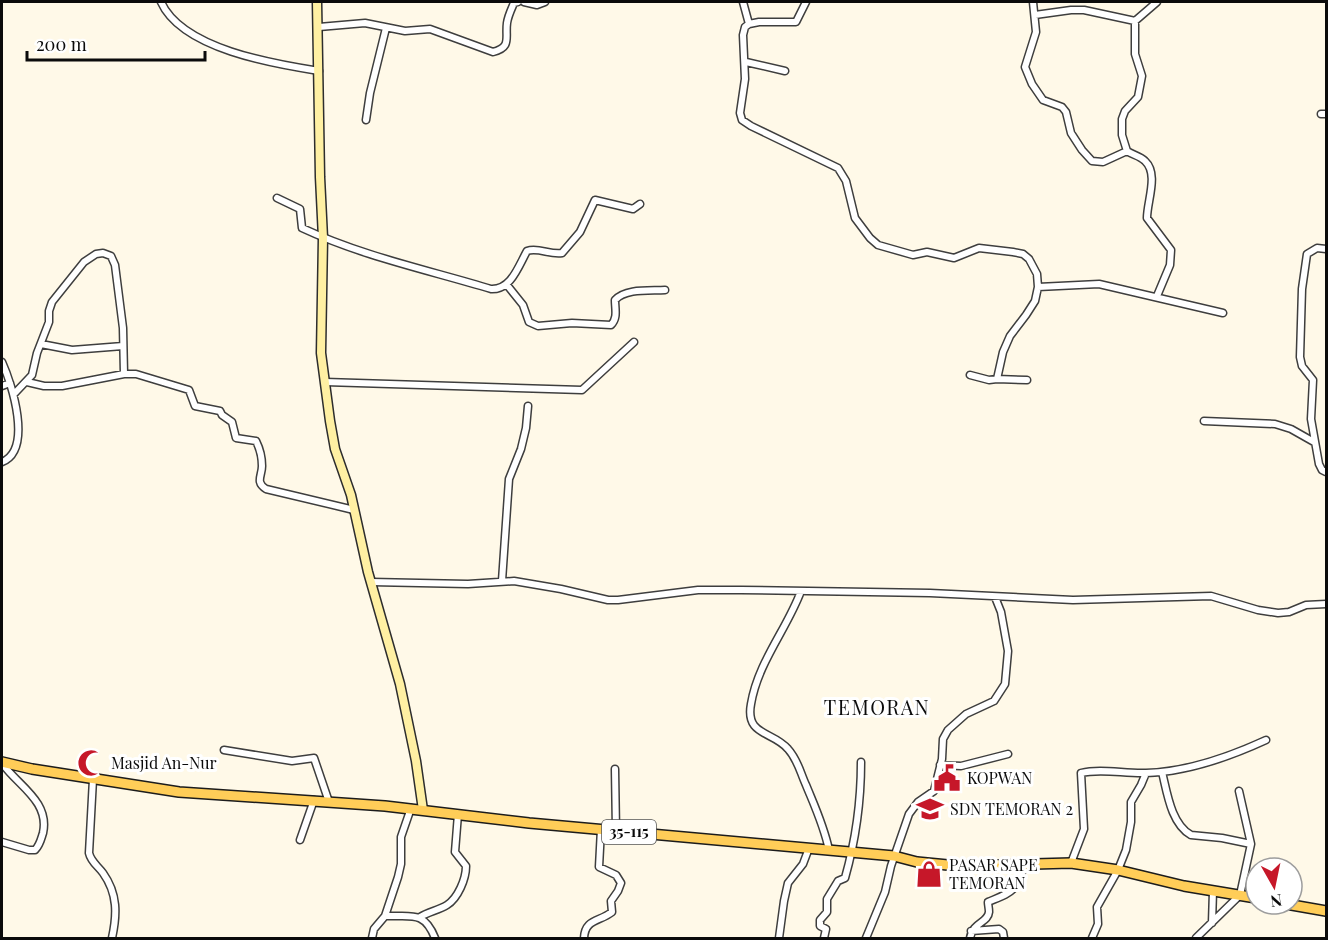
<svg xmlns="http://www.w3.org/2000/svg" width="1328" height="940" font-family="'Playfair Display',serif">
<rect width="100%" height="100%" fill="#fff9e8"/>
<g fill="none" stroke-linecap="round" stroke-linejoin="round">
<defs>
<path id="street" d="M161,2C182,49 274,64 319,71
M524,2L537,5L545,2
M743,2L749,24
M806,2L796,22H759L749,24L745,27L743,35L745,79L740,113L742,120L751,126L838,168L846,181L855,218L870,238L878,245L913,255L927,252L954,258L979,248L1013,252L1023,254L1029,259L1037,274L1038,287L1035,301L1026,315L1010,336L1003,352L997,379L989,380L970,375
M1033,2L1036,32L1025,67L1032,84L1043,100L1062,107L1066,112L1071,133L1082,150L1092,161L1103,162L1127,151
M1035,15L1071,10H1084L1135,21L1157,2
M1135,21V54L1142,76L1138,97L1125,111L1122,119V135L1127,151C1133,155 1140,156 1145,161C1159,174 1147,201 1147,218L1171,250L1170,265L1157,296
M319,27L365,23L405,31L430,29L493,52C512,47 505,38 507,23C508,16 511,10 514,3L518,2
M746,62L785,71
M1321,114H1326
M366,120L370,93L386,28
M277,198L300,209L302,228C362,256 428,270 491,289C511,290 518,267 527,251C538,247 550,255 562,253L580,232L595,200L633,209L640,204
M1326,249L1317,248L1307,254L1302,289L1300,357L1302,366L1313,380L1311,419L1319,464L1322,470L1326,472
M507,285L523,305L529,322L538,326L572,323L611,325C618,318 615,309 615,300C626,288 650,291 665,290
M1038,287L1099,284L1223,313
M41,344L72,350L123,346
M2,362C12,384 33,450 2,462
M997,379L1027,380
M27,382L44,386H62L124,374H136L189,390L195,406L220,411L222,415L232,422L236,438L256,441C260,449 262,458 262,466C262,476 255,482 266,489L354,510
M325,382L582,390L634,342
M2,386L10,383
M14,394L32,375L37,353L49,322V311L52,302L84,262L96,254L103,253L111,256L115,265L123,328L124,374
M1204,421L1275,424L1291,429L1314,442
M502,581L509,479L521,449L526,428L528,406
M371,582L468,584L514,581L561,589L608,600H618L698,590H741L930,593L1073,600L1211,596L1258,610L1278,613L1289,612L1306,605L1326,604
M801,591C787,629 758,662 751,704C745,736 773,731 788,749C798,760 800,772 806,785C815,807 824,826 829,850
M224,750L292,761L314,758L329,802
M940,765L961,766L1008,754
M615,769L616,831
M1162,772C1167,792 1171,824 1191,835L1222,838L1251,844
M93,779L89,853C91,862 98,866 103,873C118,894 117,915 112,938
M300,840L314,800
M2,842L29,850H35C40,845 41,839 43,833C50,801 17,785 2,763
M1071,863L1084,829L1081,773C1101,768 1125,774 1146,773C1187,772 1229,757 1266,740
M385,916C411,917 424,910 435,938
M420,917C428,912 439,910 447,905C458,898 466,879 466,866L455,852L458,814
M1212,923L1213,891
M971,931L999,929L1003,932L1004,938
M372,938L374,929L385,916L398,877L401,864V837L411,808
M584,938C585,919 599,922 612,912L611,901L618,891L621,883L616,875L599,867L601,829
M779,938L784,901L788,883L803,864L809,848
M824,938L826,929L820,926V920L827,912V899L838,881L845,878C856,839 861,803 861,762
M866,938L885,892L891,866L909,814L918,802L934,791L942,759L943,739L948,730L966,714L994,701L1005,684L1008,651L1001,612L995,597
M970,938C973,922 988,923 989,912C989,908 988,905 988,902C1012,892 1017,892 1024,865
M1092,938L1098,924L1097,907L1118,870L1126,850L1131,822V802L1141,785L1146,773
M1196,938L1240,895L1251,844L1239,791"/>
<path id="secondary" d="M317,2L320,177L323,238L321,353L330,421L335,449L351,495L368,572L400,684L416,761L423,810"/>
<path id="primary" d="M2,762L32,769L179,792L385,806L529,823L894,856L917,862L958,866L1071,863L1118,870L1184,886L1256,898
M1286,904L1326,911"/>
</defs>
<use href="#street" stroke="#3e3e3e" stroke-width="9"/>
<use href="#secondary" stroke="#2d2d2d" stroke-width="11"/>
<use href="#primary" stroke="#1c1c1c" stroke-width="12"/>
<use href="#street" stroke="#fff" stroke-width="6"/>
<use href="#secondary" stroke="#fff0a3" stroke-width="8"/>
<use href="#primary" stroke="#ffcd58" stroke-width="9"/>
</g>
<defs>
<symbol id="mosque-bare" viewBox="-9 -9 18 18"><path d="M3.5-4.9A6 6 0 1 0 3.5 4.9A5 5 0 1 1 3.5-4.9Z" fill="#c61729" stroke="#fff" stroke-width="2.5" paint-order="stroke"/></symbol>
<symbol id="civic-bare" viewBox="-9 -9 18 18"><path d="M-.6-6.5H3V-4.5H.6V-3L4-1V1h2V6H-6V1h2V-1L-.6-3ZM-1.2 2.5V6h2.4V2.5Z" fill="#c61729" stroke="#fff" stroke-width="2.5" paint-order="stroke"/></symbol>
<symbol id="school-bare" viewBox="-9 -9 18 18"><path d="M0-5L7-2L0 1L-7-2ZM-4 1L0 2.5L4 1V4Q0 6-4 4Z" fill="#c61729" stroke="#fff" stroke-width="2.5" paint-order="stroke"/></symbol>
<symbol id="shop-bare" viewBox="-9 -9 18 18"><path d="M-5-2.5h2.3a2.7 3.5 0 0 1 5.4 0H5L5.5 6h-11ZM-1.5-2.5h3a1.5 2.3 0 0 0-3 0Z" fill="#c61729" stroke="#fff" stroke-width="2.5" paint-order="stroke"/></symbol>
</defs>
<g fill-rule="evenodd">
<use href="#mosque-bare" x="72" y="744" width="38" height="38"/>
<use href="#civic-bare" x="928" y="759" width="38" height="38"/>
<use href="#school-bare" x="911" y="790" width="38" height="38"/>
<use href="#shop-bare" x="910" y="855" width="38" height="38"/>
</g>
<g text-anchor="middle" stroke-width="6" stroke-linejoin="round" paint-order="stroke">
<rect fill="#fff" stroke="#545454" stroke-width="1.5" x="602" y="820" width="54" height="24" rx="4.5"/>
<g font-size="15" font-weight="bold" fill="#0b0b0b">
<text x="629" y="837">35-115</text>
</g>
<g font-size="16" fill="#0b0b0b" stroke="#fff" text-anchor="start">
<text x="111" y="769">Masjid An-Nur</text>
<text x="967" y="784">KOPWAN</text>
<text x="950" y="815">SDN TEMORAN 2</text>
<text x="949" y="871">PASAR SAPE<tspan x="949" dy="18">TEMORAN</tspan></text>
</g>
<g font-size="20" letter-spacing="1.5" fill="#0b0b0b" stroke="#fff">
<text x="877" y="715">TEMORAN</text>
</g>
</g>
<rect width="1328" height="940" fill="none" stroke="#0b0b0b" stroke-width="6"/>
<g transform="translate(1274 886) rotate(171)"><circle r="28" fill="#ffffff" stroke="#9d9d9d" stroke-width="1.5"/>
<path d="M0-4.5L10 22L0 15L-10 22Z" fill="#c61729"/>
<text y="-9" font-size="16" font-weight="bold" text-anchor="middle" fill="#0b0b0b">N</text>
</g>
<path d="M27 51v9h178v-9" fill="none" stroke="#0b0b0b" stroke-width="3"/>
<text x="36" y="51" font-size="18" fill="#0b0b0b" stroke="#ffffff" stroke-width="4.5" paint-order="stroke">200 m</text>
</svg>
